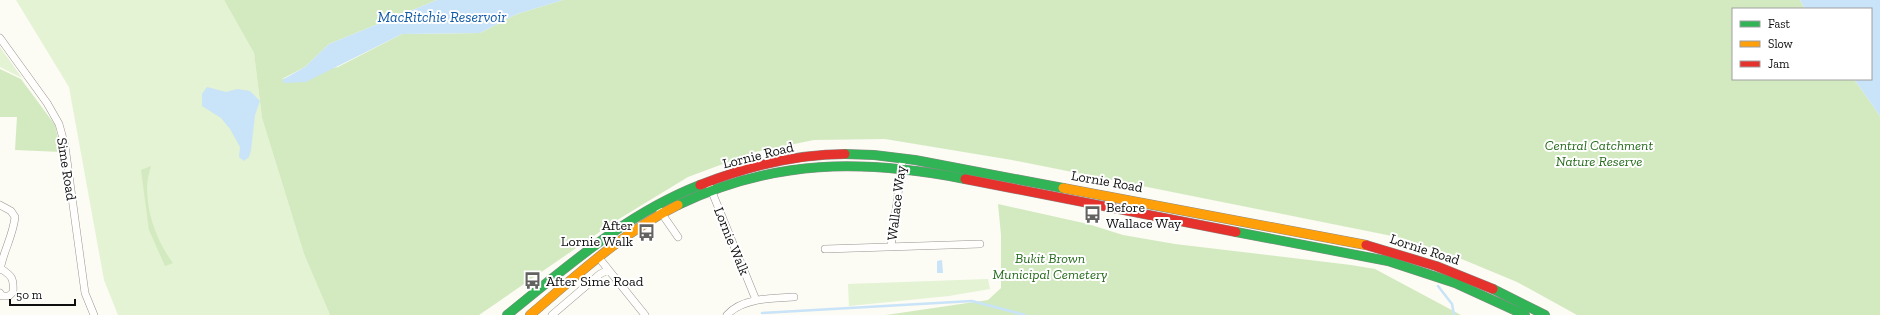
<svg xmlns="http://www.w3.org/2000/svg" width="1880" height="315" font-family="'Zilla Slab',serif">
<rect width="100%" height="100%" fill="#fcfbf4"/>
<path fill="#e3f3d3" d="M16,0H224L254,53L262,118L304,254L330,315H118L104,280L69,87Z
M0,47L22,78L0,67Z
M988,279L990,289L949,296L849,306L848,284Z"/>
<path fill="#d3eac0" d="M224,0H437L329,44L305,67L282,79L338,67L402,34L480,33L517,14L563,0H1800L1805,9H1733V79H1854L1880,116V315H1577L1517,282L1452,255L1402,238L1012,160L885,139L814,140L755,152L688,177L614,222L479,315H330L304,254L262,118L254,53Z
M0,69L21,79L55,125L61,152L15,150L17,117H0Z
M151,166C149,173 147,181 147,188C147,214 157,242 173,263L165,266L149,230L141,170Z
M998,204L1088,224L1123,235L1175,244L1351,265L1375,269L1461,315H886L988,300L1001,288V235Z"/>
<path fill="#c9e3f8" d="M437,0H563L517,14L480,33L402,34L306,82L284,83L282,80L305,67L329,44Z
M1800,0H1880V116L1854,79H1871V9H1805Z
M207,87L226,92L237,89L250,91L260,101L255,115L251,150L249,157L244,161L239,157L240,147L230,129L221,118L202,106V94Z
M942,260L943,273H937V261Z"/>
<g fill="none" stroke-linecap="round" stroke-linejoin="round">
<path stroke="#c9e3f8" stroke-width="2.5" d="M1438,286L1452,304L1454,315
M762,313L972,301L1025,315"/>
<defs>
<path id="street" d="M0,38L47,103L59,124L65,146L85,293L94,315
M710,187L756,300
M0,205L11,211L15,217C13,236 3,252 0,270
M660,211L678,237
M891,247L902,164
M825,249L980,244
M599,258L645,315
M0,293L2,296H9L13,292C14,278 12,276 0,268
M552,315L600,274L608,270
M727,315C742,298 773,298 794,297"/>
<path id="fast" d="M845,154L874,155L915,160L1063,188
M678,205C774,159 863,159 965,179
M1236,232L1388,261L1455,283L1525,315
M1493,289L1545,315
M507,315C568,266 626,214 700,185"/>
<path id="slow" d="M1063,188L1366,245
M530,315C576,276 623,232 678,205"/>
<path id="jam" d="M965,179L1236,232
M700,185C746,167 795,154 845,154
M1366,245L1436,266L1493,289"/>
</defs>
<use href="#street" stroke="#969592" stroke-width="8"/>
<use href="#fast" stroke="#8c8c89" stroke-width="10"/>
<use href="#slow" stroke="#8c8c89" stroke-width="10"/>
<use href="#jam" stroke="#8c8c89" stroke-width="10"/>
<use href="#street" stroke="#fffefd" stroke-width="7"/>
<use href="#fast" stroke="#30b455" stroke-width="9"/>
<use href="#slow" stroke="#ff9f0a" stroke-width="9"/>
<use href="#jam" stroke="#e5322d" stroke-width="9"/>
</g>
<defs>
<symbol id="bus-bare" viewBox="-9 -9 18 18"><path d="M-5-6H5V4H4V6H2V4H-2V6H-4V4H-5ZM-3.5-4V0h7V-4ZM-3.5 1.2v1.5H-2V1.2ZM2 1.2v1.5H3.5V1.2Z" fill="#62625f" stroke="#fff" stroke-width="2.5" paint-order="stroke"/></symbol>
</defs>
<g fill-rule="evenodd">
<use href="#bus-bare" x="1080" y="202" width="25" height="25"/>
<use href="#bus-bare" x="634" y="220" width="25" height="25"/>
<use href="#bus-bare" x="520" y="268" width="25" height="25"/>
</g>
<g text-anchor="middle" stroke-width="4" stroke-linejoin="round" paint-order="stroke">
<g font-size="14" font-style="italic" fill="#256b1b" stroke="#fff">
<text x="1599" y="150">Central Catchment<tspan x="1599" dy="16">Nature Reserve</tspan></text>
<text x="1050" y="263">Bukit Brown<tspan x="1050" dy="16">Municipal Cemetery</tspan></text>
</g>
<g font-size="14" fill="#0f0f0f" stroke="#fff">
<text transform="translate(758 155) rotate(-14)" y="5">Lornie Road</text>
<text transform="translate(67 169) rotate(81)" y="5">Sime Road</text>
<text transform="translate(1107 181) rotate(10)" y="5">Lornie Road</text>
<text transform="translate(896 203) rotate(-83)" y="5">Wallace Way</text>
<text transform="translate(732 241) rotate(68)" y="5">Lornie Walk</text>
<text transform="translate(1425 249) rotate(18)" y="5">Lornie Road</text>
</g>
<g font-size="14" fill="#0f0f0f" stroke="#fff" text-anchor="start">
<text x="1106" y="212">Before<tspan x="1106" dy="16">Wallace Way</tspan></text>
<text x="633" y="230" text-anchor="end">After<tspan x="633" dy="16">Lornie Walk</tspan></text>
<text x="546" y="286">After Sime Road</text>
</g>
<g font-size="15" font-style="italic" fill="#115aa8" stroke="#fff">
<text x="442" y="22">MacRitchie Reservoir</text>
</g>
</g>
<rect x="1732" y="8" width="140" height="72" fill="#ffffff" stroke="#9f9f9f"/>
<rect x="1740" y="21" width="20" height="6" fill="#30b455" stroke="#9f9f9f"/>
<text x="1768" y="28" font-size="12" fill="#0f0f0f">Fast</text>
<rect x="1740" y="41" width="20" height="6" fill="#ff9f0a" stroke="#9f9f9f"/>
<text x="1768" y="48" font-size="12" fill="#0f0f0f">Slow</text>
<rect x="1740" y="61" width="20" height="6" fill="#e5322d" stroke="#9f9f9f"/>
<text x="1768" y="68" font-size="12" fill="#0f0f0f">Jam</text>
<path d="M10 299v6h65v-6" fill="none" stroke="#0f0f0f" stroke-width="2"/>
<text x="16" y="299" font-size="12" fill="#0f0f0f" stroke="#ffffff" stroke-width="3" paint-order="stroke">50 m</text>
</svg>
